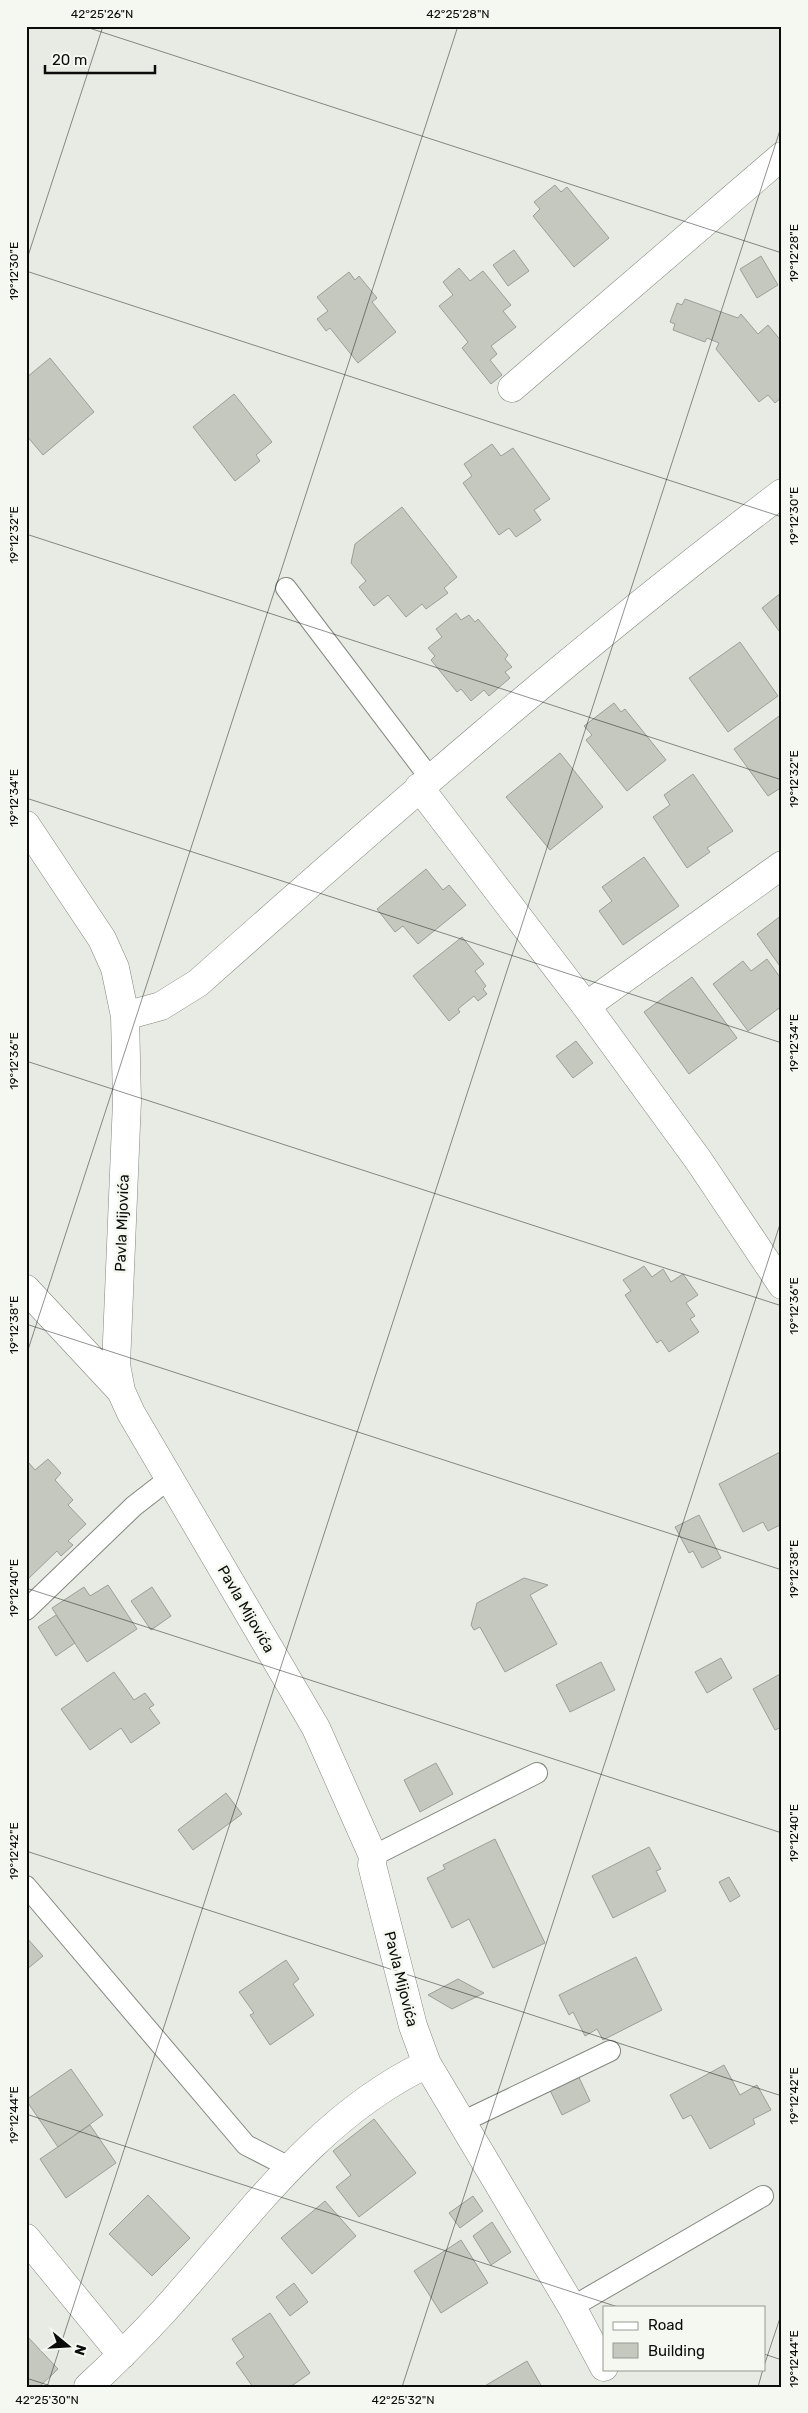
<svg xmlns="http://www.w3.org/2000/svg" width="808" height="2413" font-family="Rubik,sans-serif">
<rect width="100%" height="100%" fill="#e7ebe3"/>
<path fill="#c4c8bf" stroke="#9b9f97" d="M555,185L561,192L567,187L609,238L574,267L533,216L540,209L534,202Z
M514,250L529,271L508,286L493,265Z
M761,256L778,285L757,298L740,269Z
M459,268L470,281L483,271L511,305L503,311L516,327L491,346L497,354L490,360L502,375L491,384L462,348L468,342L439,306L453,295L443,282Z
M349,272L355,280L359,276L377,298L372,302L396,332L358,363L330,328L326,331L317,319L328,311L317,297Z
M685,299L738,318L741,314L758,334L768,325L782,342V397L775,403L768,395L759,402L716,349L719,343L707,338L705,342L673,330L675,324L670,322L677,303L682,305Z
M50,358L94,412L43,455L26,435V378Z
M234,394L272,442L256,455L260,461L235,481L193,427Z
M492,444L501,456L513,448L550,499L534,510L541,520L516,537L509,528L499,535L463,483L472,476L464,464Z
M402,507L457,577L444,588L448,593L426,609L422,604L406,617L388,595L374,606L359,587L366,581L351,563L355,544Z
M782,592V635L762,608Z
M456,613L461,620L469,615L475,622L478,619L508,655L505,659L512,667L505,672L510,678L489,696L484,690L471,701L461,689L457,692L431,660L435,656L428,648L442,637L436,629Z
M740,642L778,696L728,732L689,678Z
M614,703L621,712L625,709L666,760L627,791L586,740L592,735L584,726Z
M782,714V787L768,796L734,749Z
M560,753L603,807L550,850L506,797Z
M693,774L733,831L707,848L710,852L687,868L653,817L670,805L664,795Z
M644,857L679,906L623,945L599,911L612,901L602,887Z
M426,869L443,890L449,885L466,905L418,944L403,926L395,932L377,909Z
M782,915V969L757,934Z
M462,937L484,964L475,971L486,986L483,989L487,994L478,1001L474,996L458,1009L460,1012L449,1021L413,976Z
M767,959L782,980V1006L748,1031L713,984L743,961L751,971Z
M692,977L737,1038L689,1074L644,1012Z
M576,1041L593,1063L573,1078L556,1056Z
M644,1266L652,1277L663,1269L671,1282L683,1274L698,1295L686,1303L695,1316L690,1319L699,1332L669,1352L661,1340L657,1343L625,1295L631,1291L623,1280Z
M782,1451V1524L768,1531L763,1522L743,1532L719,1484Z
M48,1459L61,1473L55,1480L73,1500L68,1505L86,1524L68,1541L73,1545L61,1556L57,1551L27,1580L26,1466L29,1463L35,1470Z
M699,1515L721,1558L702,1568L693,1551L689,1553L675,1527Z
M524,1578L548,1585L530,1595L557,1644L505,1672L480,1627L474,1630L471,1625L477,1603Z
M108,1585L137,1629L87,1662L52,1608L84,1587L90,1596Z
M152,1587L171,1616L151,1630L131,1601Z
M56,1615L75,1643L56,1656L38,1627Z
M721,1658L732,1678L707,1693L695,1672Z
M601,1662L615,1690L570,1712L556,1685Z
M114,1672L134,1700L145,1693L154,1705L149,1708L160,1723L131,1743L121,1728L90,1750L61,1709Z
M782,1673V1727L775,1730L753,1689Z
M436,1763L453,1794L420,1812L404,1780Z
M226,1793L242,1814L193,1850L178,1830Z
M495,1839L545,1943L493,1968L469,1919L452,1928L427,1878L445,1869L443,1865Z
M649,1847L661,1869L656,1871L666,1891L613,1918L592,1876Z
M729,1877L740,1896L730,1902L719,1882Z
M26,1937L43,1956L26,1970Z
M636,1957L662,2010L603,2040L597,2029L585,2036L573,2012L569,2015L559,1995Z
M286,1960L299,1979L293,1984L314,2015L270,2045L250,2015L254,2013L239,1992Z
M458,1979L484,1993L452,2009L428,1995Z
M724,2065L740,2095L757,2085L771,2110L753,2119L755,2124L710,2149L691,2115L683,2119L670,2095Z
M71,2069L103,2115L58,2147L26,2100Z
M576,2071L590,2101L562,2115L548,2086Z
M374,2119L416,2173L359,2217L336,2187L351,2175L333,2151Z
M90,2125L116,2163L66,2198L40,2159Z
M148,2195L190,2238L152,2276L109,2234Z
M473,2196L483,2211L460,2228L449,2213Z
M325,2201L356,2236L312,2274L281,2238Z
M492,2222L511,2252L491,2265L473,2236Z
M461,2240L488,2283L441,2313L414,2271Z
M294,2283L308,2302L290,2316L276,2297Z
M270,2313L310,2373L290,2387H253L236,2363L244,2357L232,2339Z
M26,2335L58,2369L39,2387H26Z
M527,2361L542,2387H483Z"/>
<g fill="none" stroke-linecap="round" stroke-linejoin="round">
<defs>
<path id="lane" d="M286,588L430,778
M26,1610L134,1506L170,1478
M373,1856L537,1773
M26,1886L246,2145L289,2167
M462,2122L610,2051
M572,2307L763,2196"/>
<path id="street" d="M512,388L782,156
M419,787L586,1006L699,1161L782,1285
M26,825L102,939L115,968L125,1016L127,1101L116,1365L121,1391L131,1413L316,1728L373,1856L372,1865L375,1877L413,2026L427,2064L572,2307L604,2367
M586,1006L782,865
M125,1016L161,1006L198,983C388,814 579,647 782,493
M26,1289L121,1391
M26,2238L122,2355
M88,2387C114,2363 139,2338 163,2312C244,2223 315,2117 427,2064"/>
</defs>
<use href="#lane" stroke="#83877f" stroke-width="22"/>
<use href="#street" stroke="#83877f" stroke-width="29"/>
<use href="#lane" stroke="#fff" stroke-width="20"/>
<use href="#street" stroke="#fff" stroke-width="28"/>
</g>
<path fill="none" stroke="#0c0d0a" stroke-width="1" stroke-opacity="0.45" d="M83,26L782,253M26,262L103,26M26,271L782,517M26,534L782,780M26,798L782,1043M26,1061L782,1306M26,1324L782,1570M26,1356L458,26M26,1588L782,1833M26,1851L782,2096M26,2114L618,2307M764,2354L782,2360M764,2366L782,2312M26,2378L54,2387M47,2387L782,124M402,2387L782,1218M758,2387L763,2369"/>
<g text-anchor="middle" stroke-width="5" stroke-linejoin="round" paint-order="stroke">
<g font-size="15" fill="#0c0d0a" stroke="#f4f8f0">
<text transform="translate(122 1223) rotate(-88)" y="5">Pavla Mijovića</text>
<text transform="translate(246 1609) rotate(60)" y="5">Pavla Mijovića</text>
<text transform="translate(401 1979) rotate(76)" y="5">Pavla Mijovića</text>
</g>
</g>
<rect width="808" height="2413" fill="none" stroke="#f4f8f0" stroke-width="55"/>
<rect x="603" y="2306" width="162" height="65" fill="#f4f8f0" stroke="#979a94"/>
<rect x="613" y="2322" width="25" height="8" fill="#ffffff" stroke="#979a94"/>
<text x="648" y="2330" font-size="15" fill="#0c0d0a">Road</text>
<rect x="613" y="2343" width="25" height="15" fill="#c4c8bf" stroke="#979a94"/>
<text x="648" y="2356" font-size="15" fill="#0c0d0a">Building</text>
<g transform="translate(68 2346) rotate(108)" stroke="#f4f8f0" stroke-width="4" paint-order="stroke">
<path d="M0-4L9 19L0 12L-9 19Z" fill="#0c0d0a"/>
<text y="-8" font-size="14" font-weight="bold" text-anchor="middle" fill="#0c0d0a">N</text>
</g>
<path d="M45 65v8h110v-8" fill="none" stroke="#0c0d0a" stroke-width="2.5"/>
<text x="52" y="65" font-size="15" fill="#0c0d0a" stroke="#f4f8f0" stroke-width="4" paint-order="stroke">20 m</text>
<rect x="28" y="28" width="752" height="2358" fill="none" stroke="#0c0d0a" stroke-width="2"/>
<g font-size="12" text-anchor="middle" fill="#0c0d0a">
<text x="102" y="18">42°25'26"N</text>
<text x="458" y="18">42°25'28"N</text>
<text transform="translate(794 253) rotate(-90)" y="4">19°12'28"E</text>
<text transform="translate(14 271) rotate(-90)" y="4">19°12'30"E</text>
<text transform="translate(794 516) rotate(-90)" y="4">19°12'30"E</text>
<text transform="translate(14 535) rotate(-90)" y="4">19°12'32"E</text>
<text transform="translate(794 779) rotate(-90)" y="4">19°12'32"E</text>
<text transform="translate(14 798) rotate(-90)" y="4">19°12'34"E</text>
<text transform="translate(794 1043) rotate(-90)" y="4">19°12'34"E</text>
<text transform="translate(14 1061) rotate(-90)" y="4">19°12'36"E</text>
<text transform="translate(794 1306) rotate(-90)" y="4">19°12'36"E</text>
<text transform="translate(14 1325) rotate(-90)" y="4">19°12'38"E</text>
<text transform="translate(794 1569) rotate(-90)" y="4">19°12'38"E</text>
<text transform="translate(14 1588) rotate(-90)" y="4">19°12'40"E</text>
<text transform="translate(794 1833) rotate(-90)" y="4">19°12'40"E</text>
<text transform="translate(14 1851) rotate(-90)" y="4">19°12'42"E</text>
<text transform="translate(794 2096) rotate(-90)" y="4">19°12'42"E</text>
<text transform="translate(14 2115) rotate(-90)" y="4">19°12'44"E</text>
<text transform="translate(794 2359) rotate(-90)" y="4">19°12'44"E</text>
<text x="47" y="2404">42°25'30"N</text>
<text x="403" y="2404">42°25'32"N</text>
</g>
</svg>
